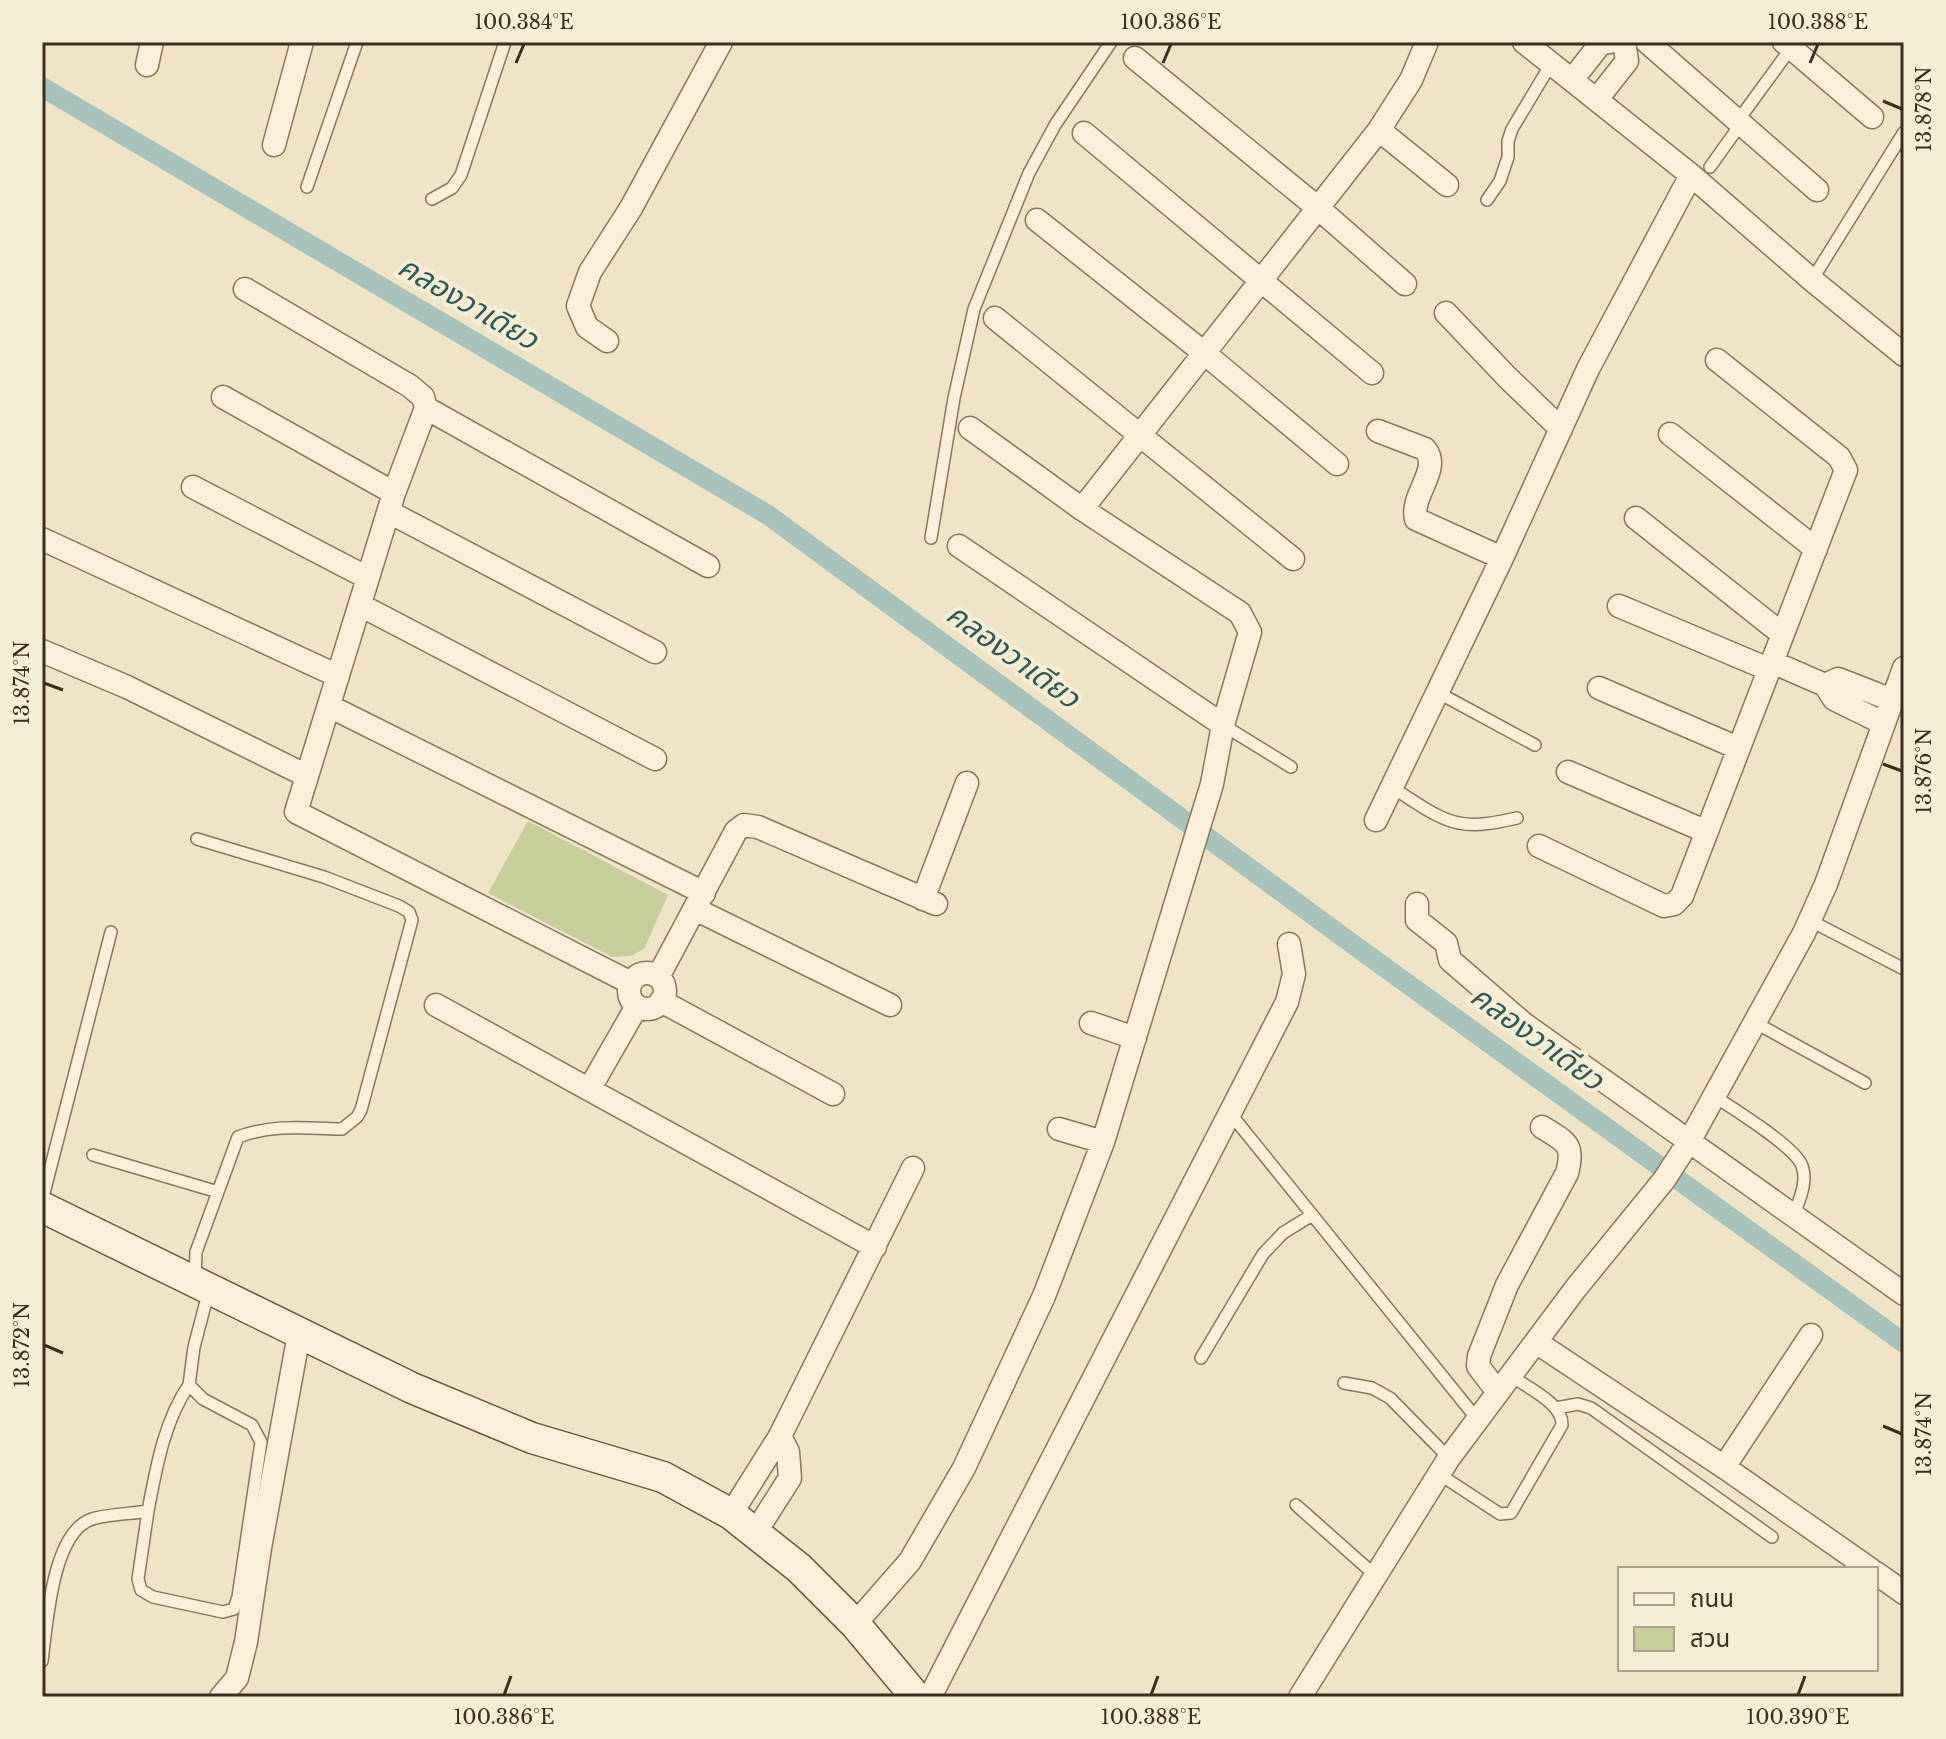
<svg xmlns="http://www.w3.org/2000/svg" width="1946" height="1739" font-family="'Libre Baskerville','Noto Sans Thai',serif">
<rect width="100%" height="100%" fill="#efe4c6"/>
<path fill="#c7ce99" d="M528,821L668,895L644,949L631,956L612,957L488,893Z"/>
<g fill="none" stroke-linecap="round" stroke-linejoin="round">
<path stroke="#a7c3bb" stroke-width="20" d="M42,87L768,515L1358,948L1904,1343"/>
<defs>
<path id="lane" d="M1737,122L1791,48
M1710,167L1740,125
M307,187L357,42
M432,199L452,188L461,175L505,42
M1487,200L1500,181L1508,157V141L1512,129L1551,64
M1812,280L1904,132
M931,538L954,398L974,309L1029,173L1055,125L1111,42
M1437,692L1535,745
M1223,725L1291,767
M1391,787C1412,799 1436,819 1459,823C1478,827 1498,822 1517,818
M1809,920L1904,969
M1754,1022L1865,1083
M1714,1096C1733,1109 1796,1147 1802,1166C1808,1182 1799,1200 1794,1215
M1230,1113L1477,1419
M93,1155L218,1192
M42,1201L111,932
M195,1279L196,1252L238,1137C272,1124 306,1128 342,1129L357,1117L361,1110L412,920L409,912L399,906L324,877L197,839
M1201,1358L1263,1254L1283,1233L1312,1215
M1344,1383L1372,1388L1390,1398L1449,1458
M1556,1408L1578,1404L1591,1408L1772,1537
M1439,1474L1500,1514L1511,1513L1562,1425C1563,1403 1526,1387 1510,1375
M1296,1505L1376,1576
M148,1511L138,1579L141,1590L153,1597L223,1612L234,1609L238,1597L261,1442L252,1425L203,1399L189,1385L194,1347L209,1290
M42,1661C47,1624 52,1532 92,1519C108,1514 131,1514 148,1511C156,1469 164,1421 189,1385"/>
<path id="street" d="M1524,42L1691,175L1812,280L1904,355
M1647,42L1817,190
M1784,42L1872,117
M1135,58L1318,208L1405,284
M147,65L152,42
M1572,80L1601,43L1610,42
M1597,99L1627,61L1624,42
M1379,130L1447,185
M1084,133L1372,373
M274,145L302,42
M1037,220L1203,352L1337,464
M245,289L410,386L423,397L426,408L708,566
M1446,313L1507,377L1561,429
M995,318L1293,559
M607,341L587,327L578,306L590,272L631,208L721,42
M223,397L394,493
M426,408L394,493L296,812L631,983
M1378,431L1425,449C1442,469 1410,495 1416,519L1502,558
M1670,434L1816,549
M193,487L368,578
M1082,509L1379,130L1411,80L1427,42
M389,512L655,652
M1636,518L1782,634
M42,539L338,676
M959,546L1223,725
M360,605L655,759
M1619,606L1768,669
M42,651L127,687L307,776
M1772,662L1825,685L1834,699L1883,723
M1825,685L1838,679L1892,700
M1599,688L1738,748
M329,706L704,893
M1568,772L1705,831
M1376,820L1502,558L1588,369L1691,175
M1539,846L1664,906L1674,904L1682,896L1846,470L1839,457L1717,360
M923,899L967,783
M1417,904V920L1446,943L1450,960L1524,1024L1904,1294
M695,909L890,1005
M629 991a18 18 0 1 1 36 0a18 18 0 1 1-36 0Z
M658,977L736,831L744,825L758,827L936,904
M661,1001L833,1094
M436,1005L875,1247
M1091,1023L1135,1038
M590,1088L637,1006
M1059,1129L1103,1142
M1536,1342L1724,1467L1811,1335
M1497,1391L1478,1366L1479,1356L1507,1285L1567,1173C1575,1143 1565,1142 1542,1127
M1724,1467L1870,1569
M731,1514L780,1436L913,1168
M755,1533L790,1478L788,1452L780,1436
M1876,1573L1904,1593
M855,1624L910,1561L964,1468L1044,1296L1103,1142L1212,784L1223,725L1250,632L1240,613L1082,509L970,428
M221,1697L237,1678L246,1642L260,1548L299,1334
M930,1697L1287,1002L1294,974L1289,944
M1300,1697L1449,1458L1576,1288L1664,1180L1690,1140L1804,933L1826,884L1904,668"/>
<path id="secondary" d="M42,1207L412,1388L532,1438L663,1477L731,1514L799,1568L855,1624L916,1697"/>
</defs>
<use href="#lane" stroke="#8b755b" stroke-width="14"/>
<use href="#street" stroke="#8b755b" stroke-width="25"/>
<use href="#secondary" stroke="#6d563e" stroke-width="33"/>
<use href="#lane" stroke="#faf0d9" stroke-width="11"/>
<use href="#street" stroke="#faf0d9" stroke-width="22"/>
<use href="#secondary" stroke="#faf0d9" stroke-width="30"/>
</g>
<path fill="none" stroke="#3b2d1f" stroke-width="3" d="M516,63L524,44M1163,63L1171,44M1810,63L1818,44M1883,101L1902,109M44,683L63,690M1883,764L1902,771M44,1345L63,1353M1883,1426L1902,1434M504,1695L511,1676M1151,1695L1158,1676M1798,1695L1805,1676"/>
<g text-anchor="middle" stroke-width="8" stroke-linejoin="round" paint-order="stroke">
<g font-size="30" font-style="italic" fill="#2e5b59" stroke="#f6edd5">
<text transform="translate(468 303) rotate(30)" y="10">คลองวาเดียว</text>
<text transform="translate(1013 656) rotate(36)" y="10">คลองวาเดียว</text>
<text transform="translate(1537 1038) rotate(36)" y="10">คลองวาเดียว</text>
</g>
</g>
<rect width="1946" height="1739" fill="none" stroke="#f6edd5" stroke-width="88"/>
<rect x="1618" y="1567" width="260" height="104" fill="#f6edd5" stroke="#aba08c" stroke-width="2"/>
<rect x="1634" y="1593" width="40" height="12" fill="#faf0d9" stroke="#aba08c" stroke-width="2"/>
<text x="1690" y="1607" font-size="24" fill="#3b2d1f">ถนน</text>
<rect x="1634" y="1627" width="40" height="24" fill="#c7ce99" stroke="#aba08c" stroke-width="2"/>
<text x="1690" y="1647" font-size="24" fill="#3b2d1f">สวน</text>
<rect x="44" y="44" width="1858" height="1651" fill="none" stroke="#3b2d1f" stroke-width="3"/>
<g font-size="20" text-anchor="middle" fill="#3b2d1f">
<text x="524" y="29">100.384°E</text>
<text x="1171" y="29">100.386°E</text>
<text x="1818" y="29">100.388°E</text>
<text transform="translate(1924 109) rotate(-90)" y="7">13.878°N</text>
<text transform="translate(22 683) rotate(-90)" y="7">13.874°N</text>
<text transform="translate(1924 771) rotate(-90)" y="7">13.876°N</text>
<text transform="translate(22 1345) rotate(-90)" y="7">13.872°N</text>
<text transform="translate(1924 1434) rotate(-90)" y="7">13.874°N</text>
<text x="504" y="1724">100.386°E</text>
<text x="1151" y="1724">100.388°E</text>
<text x="1798" y="1724">100.390°E</text>
</g>
</svg>
